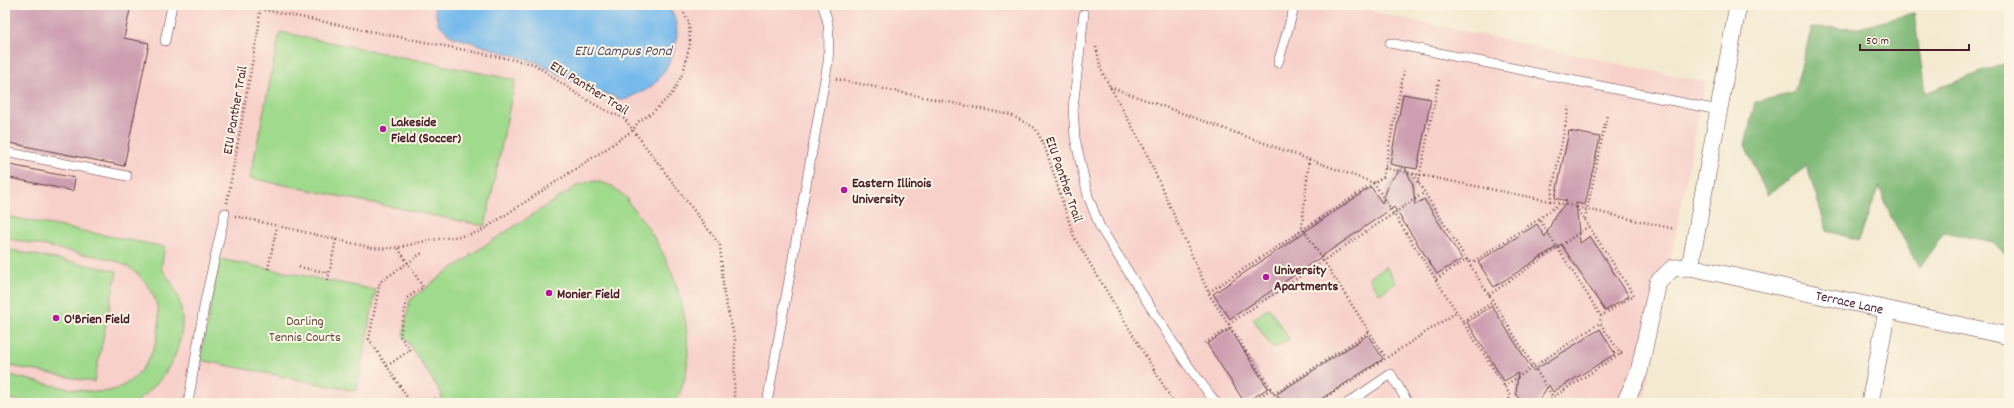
<svg xmlns="http://www.w3.org/2000/svg" width="2014" height="408" font-family="Dekko,sans-serif">
<rect width="100%" height="100%" fill="#fcf5e5"/>
<filter id="ink" filterUnits="userSpaceOnUse"><feTurbulence type="fractalNoise" baseFrequency=".025" numOctaves="2"/><feDisplacementMap in="SourceGraphic" scale="8" xChannelSelector="R" yChannelSelector="G"/><feConvolveMatrix kernelMatrix="1 2 1 2 8 2 1 2 1" color-interpolation-filters="sRGB"/></filter>
<filter id="wash" filterUnits="userSpaceOnUse"><feTurbulence type="fractalNoise" baseFrequency=".012" numOctaves="4" result="noise"/><feDisplacementMap in="SourceGraphic" scale="16" xChannelSelector="R" yChannelSelector="G"/><feGaussianBlur stdDeviation="0.9" result="paint"/><feColorMatrix in="noise" values="0 0 0 0 0 0 0 0 0 0 0 0 0 0 0 0 0 1.4 0 .05"/><feComposite in="paint" operator="in"/></filter>
<g filter="url(#wash)">
<rect width="100%" height="100%" fill="#f4ead1"/>
<path fill="#f7d0ca" d="M5,5H1374L1373,12L1705,82L1643,403H5Z"/>
<path fill="#a0da8d" stroke="#757c5c" d="M280,32L515,80L485,226L250,178Z
M597,181L612,186L629,200L627,201C666,244 693,309 687,368C685,380 680,392 676,403H438L443,400L441,396L442,394L403,335L410,300L445,273L470,257V255L577,186L588,182Z
M5,216L165,247L161,268C200,314 181,369 136,402L138,403H28L5,398V374C31,380 85,395 109,391C122,388 133,380 141,370C169,335 165,286 123,264C111,258 95,256 82,254C56,248 31,243 5,238Z
M5,249L117,271L94,382L5,365Z
M220,259L376,290L356,391L200,360Z
M1386,266L1396,283L1379,294L1369,278Z
M1269,308L1289,339L1273,349L1253,319Z"/>
<path fill="#80ba78" stroke="#656c52" d="M1914,13L1925,93L2006,63L2009,66V258L1993,242L1944,232L1920,267L1891,217L1879,186L1859,240L1827,231L1807,166L1767,195L1745,145L1755,102L1794,93L1812,27L1859,28Z"/>
<path fill="#76baec" stroke="#606c8c" d="M434,5H667C688,28 672,67 653,85C646,91 639,93 632,96C627,99 626,100 620,99L571,81L536,62L451,36L438,23Z"/>
<g id="blocks">
<path fill="#cd9eb0" d="M5,5H131L124,38L149,43L124,166L5,142Z
M1403,94L1431,99L1417,169L1405,167L1413,185L1415,205L1424,199L1462,259L1437,274L1394,207L1230,319L1213,294L1371,187L1382,203L1390,181L1403,167L1390,164Z
M1569,131L1600,137L1585,205L1576,203L1580,243L1590,236L1629,296L1605,311L1561,244L1494,287L1478,262L1537,224L1545,237L1555,216L1567,201L1555,198Z
M5,164L75,178L73,191L5,177Z
M1492,306L1533,371L1600,329L1615,354L1553,392L1549,385L1537,403H1521L1516,394L1518,373L1504,381L1467,322Z
M1230,329L1268,388L1245,403L1207,344Z
M1368,335L1383,359L1315,403H1283L1277,394Z"/>
</g>
</g>
<g filter="url(#ink)">
<use href="#blocks" fill-opacity="0" stroke="#643d44" stroke-width="1"/>
<g fill="none" stroke-linecap="round" stroke-linejoin="round">
<defs>
<path id="lane" d="M1084,14L1073,108L1075,138L1088,196L1100,227L1184,360L1216,403
M165,41L172,5
M1390,43L1718,110
M1278,63L1295,5
M5,152L127,176
M188,403L205,301L225,213
M767,403L828,62C829,42 831,23 822,5
M1348,403L1391,374L1408,403"/>
<g id="street">
<path d="M1690,267L1738,5"/>
<path id="s1" d="M1625,403L1639,372L1658,282L1673,268L1690,267L2009,336"/>
<path d="M1870,403L1887,310"/>
</g>
</defs>
<use href="#lane" stroke="#643d44" stroke-width="10"/>
<use href="#street" stroke="#643d44" stroke-width="18"/>
<path stroke="#643d44" stroke-width="2.5" stroke-dasharray="1 3" stroke-linecap="butt" d="M260,9L534,64C563,84 591,106 624,118L720,245L724,295L735,339L734,403
M1096,47L1102,72L1144,148L1210,296L1280,403
M836,79L1011,115L1035,128L1045,147L1074,237L1174,403
M1110,87L1374,183L1510,395L1509,403
M1309,159L1302,227L1386,358
M1385,168L1550,201L1569,107
M1413,174L1553,397
M1418,183L1439,80
M1550,201L1675,229
M227,203L259,25L260,9L256,5
M1576,207L1634,295L1601,316L1600,323
M235,216L373,248C398,250 408,244 432,240C449,237 465,237 481,231L609,147L633,130L638,122L653,112L672,94L683,73L690,44L689,23L680,5
M1539,219L1559,204
M1585,219L1607,115
M299,267L330,273
M268,269L277,226
M1436,279L1466,260L1473,262L1539,219L1601,316
M328,280L336,239
M1209,292L1383,177L1404,71
M1489,295L1589,226
M1463,321L1493,302
M1229,324L1424,193
M1205,343L1231,327
M387,366L410,350L400,336L407,298L423,287L398,248
M1504,386L1600,323L1622,356
M1274,394L1369,332
M411,403L369,339L380,282L422,253
M428,403L438,397
M1250,403L1271,389
M1317,403L1457,312
M1544,403L1623,352"/>
<use href="#lane" stroke="#fff" stroke-width="9"/>
<use href="#street" stroke="#fff" stroke-width="17"/>
</g>
</g>
<g fill="#b5179e" stroke="#fcf5e5" stroke-width="1.5">
<circle cx="383" cy="129" r="4"/>
<circle cx="844" cy="190" r="4"/>
<circle cx="1266" cy="277" r="4"/>
<circle cx="549" cy="293" r="4"/>
<circle cx="56" cy="318" r="4"/>
</g>
<g text-anchor="middle" stroke-width="4" stroke-linejoin="round" paint-order="stroke">
<g font-size="14" fill="#4a1f2b" stroke="#fcf5e5">
<text transform="translate(590 87) rotate(32)" y="5">EIU Panther Trail</text>
<text transform="translate(234 110) rotate(-80)" y="5">EIU Panther Trail</text>
<text transform="translate(1065 179) rotate(71)" y="5">EIU Panther Trail</text>
<text dy="5" stroke="none"><textPath href="#s1" startOffset="327">Terrace Lane</textPath></text>
</g>
<g font-size="14" font-weight="bold" fill="#4a1f2b" stroke="#fcf5e5" text-anchor="start">
<text x="391" y="126">Lakeside<tspan x="391" dy="16">Field (Soccer)</tspan></text>
<text x="852" y="187">Eastern Illinois<tspan x="852" dy="16">University</tspan></text>
<text x="1274" y="274">University<tspan x="1274" dy="16">Apartments</tspan></text>
<text x="557" y="298">Monier Field</text>
<text x="64" y="323">O'Brien Field</text>
</g>
<g font-size="14" fill="#604e44" stroke="#fcf5e5">
<text x="305" y="325">Darling<tspan x="305" dy="16">Tennis Courts</tspan></text>
</g>
<g font-size="15" font-style="italic" fill="#59556f" stroke="#fcf5e5">
<text x="623" y="55">EIU Campus Pond</text>
</g>
</g>
<rect width="2014" height="408" fill="none" stroke="#fcf5e5" stroke-width="20"/>
<path d="M1860 44v6h109v-6" fill="none" stroke="#4a1f2b" stroke-width="2"/>
<text x="1866" y="44" font-size="12" fill="#4a1f2b" stroke="#fcf5e5" stroke-width="3" paint-order="stroke">50 m</text>
</svg>
